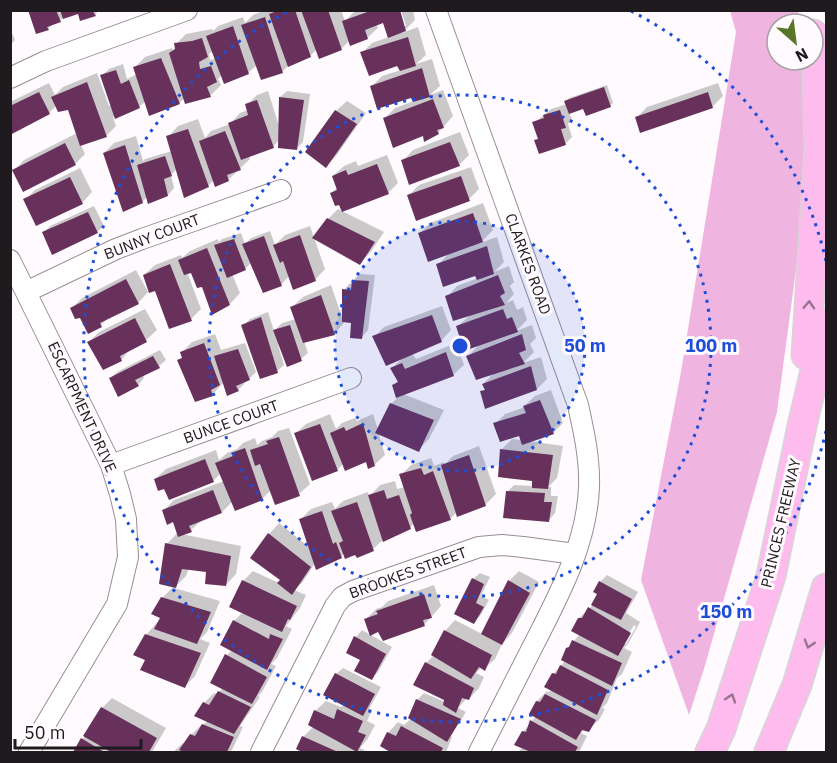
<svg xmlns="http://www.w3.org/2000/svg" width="837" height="763" font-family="'IBM Plex Sans',sans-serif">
<rect width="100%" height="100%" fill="#fefafd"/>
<path fill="#f0b4e1" d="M730,11H798L800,24H777V60H804L806,86L805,202L777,412L704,669L689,715L641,580L681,372L736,32Z"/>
<path fill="#0003" fill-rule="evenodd" d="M30,10H99L95,15L79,12L64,17L60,20L54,23L48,29Z
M266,10H341L345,21L356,10H398L403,26H406L401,10H413L415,20L402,33L418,27L426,55L416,64L432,59L440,86L430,95L443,90L453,116L438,133L424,134L385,118L395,108L414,101L412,96L371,87L382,76L401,70L398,64L362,53L372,43L389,37L384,21L376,24L378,28L367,38L350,40L341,49H317L310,56L289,65L283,71L262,78L257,65L248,73L222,75L218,79L221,85L211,95L186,102L185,98L179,103L146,101L139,107L113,117L116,126L106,136L81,145L85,154L75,164L14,171L24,160L77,133L69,108L57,105L49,113L10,133V102L49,83L55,95L63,87L97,73L109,106L112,105L102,76L109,69L123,64L127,79L137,74L135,67L145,57L172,48L173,51L176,48V44L186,34L212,29L213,31L218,26L243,17L245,23L253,15ZM213,51L216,58L210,60L209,54Z
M10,29L15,40L10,45Z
M718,83L723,96L713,106L641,131L636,118L647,107Z
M607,85L613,103L610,106L584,107L569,112L572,120L568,124L572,137L566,143L540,152L536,141L539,137L534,123L551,109L567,104L566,101L569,98Z
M268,91L279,126L280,97L287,91L310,94L303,142L297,148L279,140L273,147L249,155L250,159L228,180H214L208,186L177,169L171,175L174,188L168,195L147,197L142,202L104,153L114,143L136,136L143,161L145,159L172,151L168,137L178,126L198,119L205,138L211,131L230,124L240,113L248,110L247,105L257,95Z
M347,101L366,113L336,156L326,166L336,111Z
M460,132L469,155L459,165L403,161L413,150Z
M387,155L398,183L388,193L340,203L332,193L338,187L333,176L344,166L356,161L358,166Z
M471,167L479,189L469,199L409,195L419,185Z
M80,168L92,192L82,203L25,200L35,190Z
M483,203L493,230L480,243L497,237L504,262L494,272L509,266L514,282L510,286L514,294L506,303L513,300L517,310L523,307L527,320L516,331L532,325L536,338L530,344L534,352L523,363L541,357L547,379L537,389L482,392L486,388L483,384L495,372L468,356L481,343L458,326L470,315L447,297L457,286L478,278L476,274L438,265L450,252L420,233L430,223Z
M94,206L104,226L97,232L43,233L50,226Z
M338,209L384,232L370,253L360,263L328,219Z
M310,226L325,269L315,280L289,276L281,285L252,262L245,269L232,274L240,293L230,304L203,285L192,271L187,272L201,309L191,319L156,289L144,275L155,265L181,255L182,258L190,251L218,239L219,242L222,239L241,233L245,244L251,238L270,231L275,245L285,235Z
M136,270L148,292L138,303L110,316L101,325L88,332L81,316L72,308L82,298Z
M360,274L375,275L368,330L362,337L353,322L343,321L344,323L334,334L304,341L308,353L301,359L280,344L278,345L284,365L277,371L243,326L250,319L268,312L274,331L282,323L296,319L292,307L303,297L331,285L343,320L344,290L350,283L353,284L354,280Z
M442,306L451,330L441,341L412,353L416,359L456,343L464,365L453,375L403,394L444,410L429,439L418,450L378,432L385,455L374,465L367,460L344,463L338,469L313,479L295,434L306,424L330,414L336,429L342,423L355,418L357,421L373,414L378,430L391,404L398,397L393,386L399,380L392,368L404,357L374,337L384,327Z
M145,309L157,330L146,340L131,348L122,359L104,368L89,342L99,332Z
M215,334L221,350L245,343L256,372L249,379L244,381L245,383L238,390L224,382L212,395L179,361L183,357L181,353L192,342Z
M160,350L166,360L159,366L143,375L144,378L138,385L111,378L117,372Z
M551,390L563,423L553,433L529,441L563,446L557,478L548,487H551V496H558L555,513L549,520L507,492L514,485L533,486V479L502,449L512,439L522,440L520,434L495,424L505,414L525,407L524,406L535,396Z
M289,428L310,484L299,494L271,490L262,499L233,501L222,512L202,520L191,530L181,534L241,546L236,574L226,585L208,571L189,568L186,576L174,588L220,601L207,632L200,639L210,643L195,676L185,686L147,659L146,635L162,617V598L174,586L167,544L178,532L174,520L164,510L174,500L224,481L221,473L213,481L165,487L155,479L166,469L216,450L219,460L227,453L237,449L243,443L255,438L257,445L262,441L272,437L278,431Z
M479,446L496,494L485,505L457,512L450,519L414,523L410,528L384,539L373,549L356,553H344L341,557L315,563L302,583L294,590L306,595L300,608L286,626L292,629L277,658L271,664L276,666L262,692L258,696L260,697L240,726L243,727L231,752H173L183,743L185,744L191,735L201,725H203L208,720L204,703L214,693L217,694L223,688L227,655L232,650L234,621L243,612V581L253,571L279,583L282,579L252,558L269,534L279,523L310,548L301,519L311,509L332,502L335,509L343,501L368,492L369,497L380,485L395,481L397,489L405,487L401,475L411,465L431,458L434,466L444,462L445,464L453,456Z
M519,571L539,582L512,633L502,644L495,659L484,669L482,667L476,673L484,677L479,688L469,699L467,698L458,708L466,712L451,736L452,737L446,752H387L389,750L388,733L398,722L404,725L412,718L417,700L424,693L445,702L446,699L426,663L434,655L445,631L455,620L482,634L509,581Z
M480,573L490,577L481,596L489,600L480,616L473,622V579Z
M607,575L638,592L626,613L640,622L628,644L624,648L632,652L622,674L617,678L607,703L602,708L605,709L599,720L588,730L584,729L581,733L587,736L579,752H518L523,747V732L536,716L537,701L547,691L549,692L552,689L553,674L566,660L567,649L580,634L579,618L592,606L599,593L600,582ZM634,625L636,627L626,644H623Z
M434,585L441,606L425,624L383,639L379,630L366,619L376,609L382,607L388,601Z
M362,630L392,647L378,672L372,678L362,659L348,653L356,637Z
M343,668L381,687L369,709L372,710L367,721L375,725L367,740L360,748L366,751L365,752H304L305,751L298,748L303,737L313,727L315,711L326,701L341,707L344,705L336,674Z
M112,698L166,728L152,752H75L102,708Z"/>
<path fill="#67315c" d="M28,10H56L61,22L47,27L49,30L36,34Z
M60,10H92L96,16L80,21L78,14L63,19Z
M280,10H295L311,57L288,67L269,14Z
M301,10H328L342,50L319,59Z
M373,10H400L406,31L388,38L383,23L365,30L368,39L350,46L342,21Z
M265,17L283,73L261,80L241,25Z
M233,26L249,74L224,84L206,36Z
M408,37L416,66L400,71L397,66L369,76L360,52Z
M202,38L208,57L199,62L200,69L211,66L217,82L207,87L211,97L185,104L169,53L175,49L174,43L192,41Z
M161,58L180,104L149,116L133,67Z
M422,68L430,97L413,102L411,98L377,109L370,86Z
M116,70L121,84L129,80L140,108L115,119L100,75Z
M87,82L107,137L80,146L68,110L58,112L51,97Z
M604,87L611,107L586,116L583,109L569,114L564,101Z
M39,92L50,114L10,135V106Z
M708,92L713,108L640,133L635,117Z
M279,97L304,100L297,150L278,148Z
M433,99L444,128L437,130L439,134L424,142L423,136L393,148L383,118Z
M257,100L274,148L241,160L228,123L248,115L245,104Z
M335,110L357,124L326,168L305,152Z
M560,110L566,128L561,129L566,145L539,154L534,140L538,139L532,122L544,118L543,115Z
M188,129L209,187L184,198L166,136Z
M225,131L241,170L227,175L229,181L215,187L199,141Z
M450,142L460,166L409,185L401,160Z
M65,143L76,165L23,192L12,170Z
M125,145L143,203L123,212L103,153Z
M165,156L172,176L164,179L168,196L148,204L137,165Z
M377,164L389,194L342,212L339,205L335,206L330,193L337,190L332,176L346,170L348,175Z
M461,176L470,201L416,221L407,195Z
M70,177L83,204L36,226L23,199Z
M88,212L98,233L52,255L42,232Z
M473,213L483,242L428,262L418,233Z
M327,218L375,242L360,265L312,238Z
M300,235L316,281L293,290L283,261L280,263L273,245Z
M264,236L282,286L263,293L242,244Z
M234,239L246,270L227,278L214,245Z
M487,246L494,274L477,280L475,276L443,287L436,264Z
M207,248L230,305L212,315L202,287L197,288L191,273L184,275L178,260Z
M170,264L192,321L169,329L155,291L149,293L143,275Z
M498,275L505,293L500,296L505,305L453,321L445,296Z
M126,279L139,304L100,323L102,327L88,334L80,318L75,319L70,308Z
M352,280L369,281L362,339L350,338L351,323L342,322V289L351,290Z
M321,295L335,335L303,343L290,307Z
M503,309L507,319L512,317L518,332L464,351L456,326Z
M432,315L442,342L386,366L372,336Z
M261,317L278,373L260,379L241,325Z
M135,318L147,342L120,356L122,361L103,370L87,342Z
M290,325L302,361L287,367L273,330Z
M522,334L526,350L519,353L525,364L476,380L466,356Z
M204,343L220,385L211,390L213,396L195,402L177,360L182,358L180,352Z
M238,349L250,380L236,386L239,391L227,396L214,356Z
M446,352L454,376L396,398L392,385L398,382L390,368L402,363L405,369Z
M153,356L160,368L135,380L139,386L118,397L109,378Z
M531,366L537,390L485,409L480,391L485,390L482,384Z
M540,400L554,434L522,445L519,436L500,442L493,423L526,413L523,406Z
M390,403L434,420L419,452L375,433Z
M363,423L375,466L368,469L366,462L345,471L330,433L344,427L346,431Z
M320,424L338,471L312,481L294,433Z
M279,437L300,496L275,505L260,464L255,466L250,450L268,444L266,441Z
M245,448L263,500L235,511L215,463L233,456L231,453Z
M500,449L553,455L548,489L532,488V481L498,477Z
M469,455L486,506L457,517L441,465Z
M205,459L214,482L169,500L164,489L158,491L154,479Z
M421,468L424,475L433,471L451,520L416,532L410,515L412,513L399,474Z
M213,490L222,513L189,526L192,532L178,537L173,522L167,525L162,510Z
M384,490L387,499L399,495L411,529L383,542L368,495Z
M506,491L545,493L544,502H552L549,522L503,518Z
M357,502L374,551L357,558L355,555L345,559L339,543L343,541L331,511Z
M322,511L333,544L336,542L342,558L316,570L299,519Z
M268,533L311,567L292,595L277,583L280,580L250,558Z
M165,543L231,556L226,586L205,584L206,572L182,569L176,588L159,584Z
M472,578L484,584L476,603L484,607L474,624L454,614Z
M242,580L297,606L290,620L288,619L282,632L229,607Z
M508,580L530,593L502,645L481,634Z
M599,581L632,599L621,620L591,605L597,594L593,592Z
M424,594L432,618L423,620L425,626L383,641L378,632L370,636L364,619L378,614L376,611Z
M161,597L211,612L197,644L154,629L160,618L151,614Z
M588,607L631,633L618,656L571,631L578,618H582Z
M233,620L269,639L270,634L283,639L267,670L220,645Z
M444,630L492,655L485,671L479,667L471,679L431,655Z
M145,634L201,653L185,688L140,670L145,660L133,655Z
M354,636L386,654L372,680L354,671L360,660L346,653Z
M572,640L622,663L612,686L561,660L566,648L569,647Z
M225,654L267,677L252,704L210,683Z
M425,662L474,688L469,700L462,698L456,713L443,705L444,700L413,685Z
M560,665L608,690L597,715L544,687L552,673L556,674Z
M335,673L375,694L363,716L323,695Z
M218,691L251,707L234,734L194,716L203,702L209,705Z
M545,694L596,720L589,732L582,730L576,740L529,714L536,701L540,702Z
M416,699L461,719L447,742L408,718Z
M101,707L157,738L149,752H111L83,736Z
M337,709L363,721L358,732L366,735L357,752L308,725L314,710L334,719Z
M530,720L578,747L575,752H531L514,745L522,731L526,732Z
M202,724L234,737L227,752H184L179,750L190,734L195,736Z
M401,726L443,748L441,752H390L380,746L387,732L396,736Z
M302,736L338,752H302L296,749Z
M81,738L104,752H73Z"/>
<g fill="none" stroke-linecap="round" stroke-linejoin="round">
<defs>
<path id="minor" d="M436,10L578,405C584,432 590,459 589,487C587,544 558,597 533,646C515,681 497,717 479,752
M10,78L46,61L187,10
M10,260L111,465L120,494L126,519L128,557L117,604L29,752
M26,292L116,249L142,239L281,190
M111,465L351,378
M261,752L335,606L342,597L353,591L479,547L502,545L523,547L575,554"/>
<path id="highway" d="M806,355L819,151L817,69L813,34
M710,752L721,729L771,576L802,426L826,324
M769,752L797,685L826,588"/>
</defs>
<use href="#minor" stroke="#988e95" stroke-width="22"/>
<use href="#highway" stroke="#d6d6d6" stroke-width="31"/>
<use href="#minor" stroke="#fff" stroke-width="20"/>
<use href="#highway" stroke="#febbed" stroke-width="28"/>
</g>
<defs><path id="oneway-chevron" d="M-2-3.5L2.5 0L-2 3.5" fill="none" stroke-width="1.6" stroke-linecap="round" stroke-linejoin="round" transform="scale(1.5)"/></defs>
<g stroke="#99738f">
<use href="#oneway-chevron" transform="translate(809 305) rotate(-87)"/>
<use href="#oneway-chevron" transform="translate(809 644) rotate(107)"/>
<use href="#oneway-chevron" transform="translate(731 698) rotate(-72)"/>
</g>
<circle cx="460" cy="346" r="125" fill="#1d4ed8" fill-opacity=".12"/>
<g fill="none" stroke="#1d4ed8" stroke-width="3" stroke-dasharray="3 6">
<circle cx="460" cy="346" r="125"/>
<circle cx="460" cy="346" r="251"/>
<path d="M826 431A376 376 0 1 1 289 11M631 11A376 376 0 0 1 826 261"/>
</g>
<g text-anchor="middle" stroke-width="6" stroke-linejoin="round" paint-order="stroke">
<g font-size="15" fill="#1e1a1d" stroke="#fefafd">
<text transform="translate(152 237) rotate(-21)" y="5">BUNNY COURT</text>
<text transform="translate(528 264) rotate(70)" y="5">CLARKES ROAD</text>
<text transform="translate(82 407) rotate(65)" y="5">ESCARPMENT DRIVE</text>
<text transform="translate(231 422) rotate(-20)" y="5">BUNCE COURT</text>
<text transform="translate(781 523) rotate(-77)" y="5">PRINCES FREEWAY</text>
<text transform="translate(408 573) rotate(-20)" y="5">BROOKES STREET</text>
</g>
</g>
<circle cx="460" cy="346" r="9" fill="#1d4ed8" stroke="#fefafd" stroke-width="3"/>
<g font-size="18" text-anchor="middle" font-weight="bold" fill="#1d4ed8" stroke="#fefafd" stroke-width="6" stroke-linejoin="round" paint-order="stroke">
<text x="585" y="352">50 m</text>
<text x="711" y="352">100 m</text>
<text x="726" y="618">150 m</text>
</g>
<rect width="837" height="763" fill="none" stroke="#1e1a1d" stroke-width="24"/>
<g transform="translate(795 42) rotate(152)"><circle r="28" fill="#fefafd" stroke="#a4a0a3" stroke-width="1.5"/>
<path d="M0-4.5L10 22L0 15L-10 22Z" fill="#5b7528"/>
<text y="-9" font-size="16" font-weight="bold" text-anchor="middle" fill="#1e1a1d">N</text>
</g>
<path d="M15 739v9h126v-9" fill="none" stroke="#1e1a1d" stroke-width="3"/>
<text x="24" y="739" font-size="18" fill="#1e1a1d" stroke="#fefafd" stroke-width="4.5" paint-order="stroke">50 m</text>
</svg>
